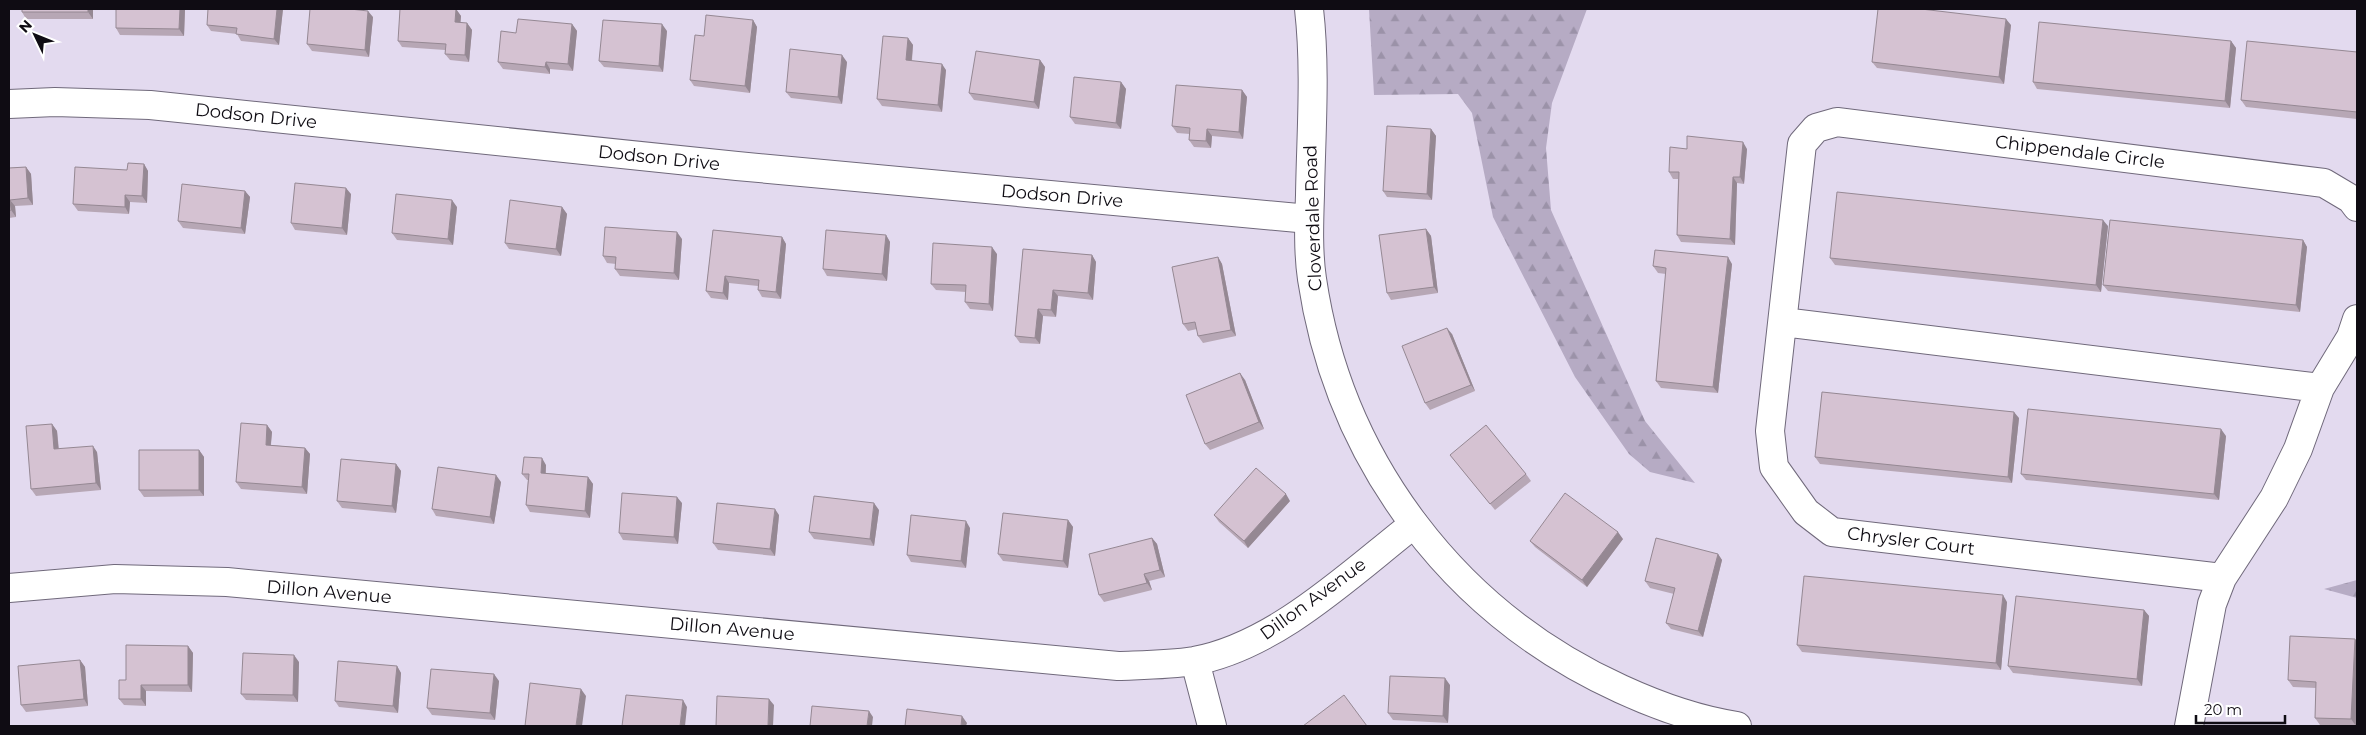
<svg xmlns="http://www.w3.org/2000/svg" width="2366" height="735" font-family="Montserrat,sans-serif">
<defs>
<pattern id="forest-firs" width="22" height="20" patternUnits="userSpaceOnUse" patternTransform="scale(1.25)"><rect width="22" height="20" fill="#b6abc4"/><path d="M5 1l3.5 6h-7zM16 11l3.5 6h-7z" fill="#9b92a8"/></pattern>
</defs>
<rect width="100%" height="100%" fill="#e3daef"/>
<path fill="url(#forest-firs)" d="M1369,9H1587L1552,103L1546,148L1551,210L1645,421L1695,483L1650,472L1629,454L1575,377L1493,217L1472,113L1458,94L1374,95Z
M2357,580V598L2324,589Z"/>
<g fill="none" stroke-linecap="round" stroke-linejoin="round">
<defs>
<path id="minor" d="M9,104L55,102L150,105L737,166L1309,219
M1783,322L2320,388
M2222,578L1832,532L1806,512L1774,467L1770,431L1802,144L1816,128L1837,122L2324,183L2351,199L2357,207
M9,588L115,579L227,582L1118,666C1143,665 1169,665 1194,661C1276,646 1350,574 1414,524
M1195,661L1212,726
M2189,726L2212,604L2222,578L2274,498L2298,449L2320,388L2351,337L2357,319"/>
<path id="tertiary" d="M1309,9C1316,70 1311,134 1310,195C1309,223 1308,252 1312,279C1339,461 1454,613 1621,689C1658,706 1697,720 1737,726"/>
</defs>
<use href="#minor" stroke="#70697b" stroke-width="30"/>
<use href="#tertiary" stroke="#70697b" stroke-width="30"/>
<use href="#minor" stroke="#fff" stroke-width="28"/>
<use href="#tertiary" stroke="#fff" stroke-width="28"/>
</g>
<path fill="#b7a7b5" d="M22,9H93V19H26L22,12Z
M185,9L184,36L120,35L116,28Z
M283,9L279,45L241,41L237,34L211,31L207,25Z
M456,9L461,16L460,23H467L472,30L469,62L450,60L445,54V50L402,47L398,41Z
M373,17L369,57L312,51L307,44Z
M753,20L757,27L750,93L694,86L690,80L704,36Z
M572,24L577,31L573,71L550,69V74L503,69L498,62L516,33Z
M2011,25L2004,84L1877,68L1872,62Z
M667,31L663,72L604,67L599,61Z
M908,38L913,45L912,61L946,70L942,112L882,106L877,99Z
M2231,41L2236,48L2230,108L2037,89L2033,82Z
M2357,52V119L2246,107L2241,100Z
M1040,60L1045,67L1039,109L974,100L969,93Z
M847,62L842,104L791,98L786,92Z
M1121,82L1126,89L1121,129L1075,124L1070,117Z
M1242,90L1247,97L1243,139L1212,136L1211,148L1194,147L1189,140L1190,134L1177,133L1172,126Z
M1431,129L1436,136L1432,200L1387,197L1383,191Z
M1687,149H1747L1744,184L1737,183L1735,245L1681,242L1677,235L1678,179H1673L1669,172Z
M144,164L148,171L147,203L130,202L129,214L78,211L73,204L127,170Z
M26,167L31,174L33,205L15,206L16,217L9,218V168Z
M245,191L250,197L245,234L183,228L178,221Z
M351,194L347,235L295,230L291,223Z
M457,207L453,245L397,240L392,233Z
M562,207L567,214L561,256L509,249L505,243Z
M2108,226L2101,292L1835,265L1830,258Z
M1426,229L1431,236L1438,293L1391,300L1387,293Z
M713,230L782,237L786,244L781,299L762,297L758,290V286L729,283L728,300L711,298L706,291Z
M886,235L890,242L887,281L827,276L823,269Z
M682,239L679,280L620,276L615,269L616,264L607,263L603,256Z
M2303,240L2307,247L2300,312L2108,291L2103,285Z
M1023,249L1092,255L1096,262L1093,300L1058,296L1056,317L1043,316L1040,344L1020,343L1015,336Z
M997,254L993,311L970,309L965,302L966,292L936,290L931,284Z
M1218,257L1222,264L1236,336L1203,343L1198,336L1197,329L1188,331L1183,324Z
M1732,264L1718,393L1661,388L1656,381L1666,274L1658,273L1653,266Z
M1452,334L1475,391L1430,410L1425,403Z
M1245,380L1264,429L1210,450L1205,444Z
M2019,418L2012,483L1820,464L1815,457Z
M52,424L57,431L59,449L97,452L101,490L36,496L31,489Z
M267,425L272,432L271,445L305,448L310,454L307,494L241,489L236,482Z
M2226,436L2219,500L2026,480L2021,474Z
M199,450L204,457V496L144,497L139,490Z
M1450,455L1526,474L1531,481L1495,510Z
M396,464L401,471L396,513L342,508L337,501Z
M546,465V473L588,477L593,484L590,518L530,512L526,505L528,480H527L522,474Z
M501,482L494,524L436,516L432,509Z
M1290,501L1248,548L1219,522L1214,515Z
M682,503L678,544L623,540L619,533Z
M879,510L874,546L814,539L809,532Z
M779,515L775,556L718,550L713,543Z
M1068,520L1073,527L1068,568L1003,561L998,554Z
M970,528L966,568L911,562L907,555Z
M1152,538L1157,544L1165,577L1149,581L1152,590L1104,602L1099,595Z
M1623,539L1587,587L1535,547L1530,541Z
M1718,554L1722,560L1703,637L1671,629L1666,623L1674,594L1650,588L1645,581Z
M2007,602L2001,670L1802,652L1797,645Z
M2144,610L2149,616L2142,686L2013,673L2008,666Z
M2355,639L2357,642V702L2356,726L2320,725L2315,718L2316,688L2293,687L2288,680Z
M188,646L193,653L192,692L146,691V706L124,705L119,699L126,680Z
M80,660L85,667L88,706L26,712L21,705Z
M299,662L298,702L246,700L241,694Z
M397,666L401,673L398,713L339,707L335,701Z
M499,681L495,720L432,715L427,708Z
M1450,685L1448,723L1393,720L1388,713Z"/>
<path fill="#958893" d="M88,9H93V19L88,12Z
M180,9H185L184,36L179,29Z
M277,9H283L279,45L274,39Z
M456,9L461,16L460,29L455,22Z
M368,11L373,17L369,57L365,50Z
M2006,19L2011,25L2004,84L1999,77Z
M753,20L757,27L750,93L745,86Z
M467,23L472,30L469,62L465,55Z
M572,24L577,31L573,71L568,64Z
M662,24L667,31L663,72L659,66Z
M908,38L913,45L911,67L906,60Z
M2231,41L2236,48L2230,108L2225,101Z
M842,55L847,62L842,104L838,97Z
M1040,60L1045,67L1039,109L1034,102Z
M546,62L550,69V74L545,67Z
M942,64L946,70L942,112L938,105Z
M1121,82L1126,89L1121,129L1116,123Z
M1242,90L1247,97L1243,139L1239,132Z
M1207,129L1212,136L1211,148L1206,141Z
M1431,129L1436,136L1432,200L1427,194Z
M1743,142L1747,149L1744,184L1740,177Z
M144,164L148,171L147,203L142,196Z
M26,167L31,174L33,205L28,198Z
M1733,177L1737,183L1735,245L1730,239Z
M346,188L351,194L347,235L342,228Z
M245,191L250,197L245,234L241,228Z
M125,195L130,202L129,214L125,207Z
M10,200L15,206L16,217L11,210Z
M452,200L457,207L453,245L448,239Z
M562,207L567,214L561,256L556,249Z
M2103,220L2108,226L2101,292L2096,285Z
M1426,229L1431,236L1438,293L1434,287Z
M677,232L682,239L679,280L674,273Z
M886,235L890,242L887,281L882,274Z
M782,237L786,244L781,299L776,292Z
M2303,240L2307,247L2300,312L2296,305Z
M992,247L997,254L993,311L989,304Z
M1092,255L1096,262L1093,300L1088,293Z
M1218,257L1222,264L1236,336L1231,330Z
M1728,257L1732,264L1718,393L1713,387Z
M725,276L729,283L728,300L723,293Z
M1053,290L1058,296L1056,317L1051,310Z
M1038,309L1043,316L1040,344L1035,338Z
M1447,328L1452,334L1475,391L1471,385Z
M1240,373L1245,380L1264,429L1259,422Z
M2014,412L2019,418L2012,483L2008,477Z
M52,424L57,431L59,456L54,449Z
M267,425L272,432L270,452L266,445Z
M2221,429L2226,436L2219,500L2214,494Z
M93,446L97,452L101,490L96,483Z
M305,448L310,454L307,494L302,487Z
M199,450L204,457V496L199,490Z
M542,458L546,465L545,479L541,473Z
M396,464L401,471L396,513L392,506Z
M496,475L501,482L494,524L490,517Z
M588,477L593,484L590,518L585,511Z
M1286,494L1290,501L1248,548L1244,541Z
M677,497L682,503L678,544L674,537Z
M874,503L879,510L874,546L870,539Z
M775,509L779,515L775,556L770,549Z
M1068,520L1073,527L1068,568L1063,561Z
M966,521L970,528L966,568L961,561Z
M1618,532L1623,539L1587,587L1582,580Z
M1152,538L1157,544L1165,577L1160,570Z
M1718,554L1722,560L1703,637L1698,631Z
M1144,574L1149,581L1152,590L1147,583Z
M2003,595L2007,602L2001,670L1996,663Z
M2144,610L2149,616L2142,686L2137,679Z
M2355,639L2357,642V702L2356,726L2351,719Z
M188,646L193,653L192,692L188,685Z
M294,655L299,662L298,702L293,695Z
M80,660L85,667L88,706L84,699Z
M397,666L401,673L398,713L393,706Z
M494,674L499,681L495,720L490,713Z
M1445,678L1450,685L1448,723L1443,716Z
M141,685L146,691V706L141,699Z
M581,689L586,696L582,726H576Z
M769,699L774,705L773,726H768Z
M683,700L687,707L685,726H680Z
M869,711L873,717L872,726H867Z
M962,716L967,723L966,726H961Z"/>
<path fill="#d5c2d2" stroke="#958893" d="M22,9H88V12H22Z
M116,9H180L179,29L116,28Z
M208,9H277L274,39L236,34L237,28L207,25Z
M310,9H350L368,11L365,50L307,44Z
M400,9H456L455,22L467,23L465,55L445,54L446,44L398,41Z
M1878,9H1921L2006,19L1999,77L1872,62Z
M706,15L753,20L745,86L690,80L695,35L704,36Z
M518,19L572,24L568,64L546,62L545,67L498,62L501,31L516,33Z
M603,20L662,24L659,66L599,61Z
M2039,22L2231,41L2225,101L2033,82Z
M883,36L908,38L906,60L942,64L938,105L877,99Z
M2247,41L2357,52V112L2241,100Z
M790,49L842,55L838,97L786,92Z
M976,51L1040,60L1034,102L969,93Z
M1074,77L1121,82L1116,123L1070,117Z
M1176,85L1242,90L1239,132L1207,129L1206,141L1189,140L1190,128L1172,126Z
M1387,126L1431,129L1427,194L1383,191Z
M1687,136L1743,142L1740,177H1733L1730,239L1677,235L1679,172H1669L1670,147L1687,149Z
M128,163L144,164L142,196L125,195V207L73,204L75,167L127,170Z
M26,167L28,198L10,200L11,210L9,211V168Z
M295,183L346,188L342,228L291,223Z
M182,184L245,191L241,228L178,221Z
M1837,192L2103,220L2096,285L1830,258Z
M396,194L452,200L448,239L392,233Z
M510,200L562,207L556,249L505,243Z
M2110,220L2303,240L2296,305L2103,285Z
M605,227L677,232L674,273L615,269L616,257L603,256Z
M1426,229L1434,287L1387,293L1379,235Z
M713,230L782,237L776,292L758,290L759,280L725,276L723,293L706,291Z
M826,230L886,235L882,274L823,269Z
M933,243L992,247L989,304L965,302L966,285L931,284Z
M1023,249L1092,255L1088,293L1053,290L1051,310L1038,309L1035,338L1015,336Z
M1655,250L1728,257L1713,387L1656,381L1666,268L1653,266Z
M1218,257L1231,330L1198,336L1195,322L1183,324L1172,267Z
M1447,328L1471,385L1425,403L1402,346Z
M1240,373L1259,422L1205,444L1186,395Z
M1822,392L2014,412L2008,477L1815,457Z
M2028,409L2221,429L2214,494L2021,474Z
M241,423L267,425L266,445L305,448L302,487L236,482Z
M52,424L54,449L93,446L96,483L31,489L26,426Z
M1486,425L1526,474L1490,504L1450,455Z
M139,450H199V490H139Z
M524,457L542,458L541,473L588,477L585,511L526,505L529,474H522Z
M341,459L396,464L392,506L337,501Z
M438,467L496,475L490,517L432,509Z
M1256,468L1286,494L1244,541L1214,515Z
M622,493L677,497L674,537L619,533Z
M1565,493L1618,532L1582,580L1530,541Z
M814,496L874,503L870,539L809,532Z
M717,503L775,509L770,549L713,543Z
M1003,513L1068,520L1063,561L998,554Z
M911,515L966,521L961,561L907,555Z
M1152,538L1160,570L1144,574L1147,583L1099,595L1089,554Z
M1656,538L1718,554L1698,631L1666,623L1675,588L1645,581Z
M1804,576L2003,595L1996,663L1797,645Z
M2016,596L2144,610L2137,679L2008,666Z
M2290,636L2355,639L2351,719L2315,718L2316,682L2288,680Z
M126,645L188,646V685H141V699H119V680H126Z
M243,653L294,655L293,695L241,694Z
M80,660L84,699L21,705L18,666Z
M338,661L397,666L393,706L335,701Z
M431,669L494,674L490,713L427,708Z
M1390,676L1445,678L1443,716L1388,713Z
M530,683L581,689L576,726H525Z
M626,695L683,700L680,726H622Z
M1344,695L1367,726H1303Z
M717,696L769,699L768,726H716Z
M812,706L869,711L867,726H810Z
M907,709L962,716L961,726H905Z"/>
<g text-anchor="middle" stroke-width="5" stroke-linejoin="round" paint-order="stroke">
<g font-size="18" fill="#0f0c13" stroke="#fff">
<text transform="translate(256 116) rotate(6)" y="6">Dodson Drive</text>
<text transform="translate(2080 152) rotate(7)" y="6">Chippendale Circle</text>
<text transform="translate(659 158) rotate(6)" y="6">Dodson Drive</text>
<text transform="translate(1062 196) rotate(5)" y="6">Dodson Drive</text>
<text transform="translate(1313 218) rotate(-92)" y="6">Cloverdale Road</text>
<text transform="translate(1911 541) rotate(7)" y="6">Chrysler Court</text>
<text transform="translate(329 592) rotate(5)" y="6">Dillon Avenue</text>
<text transform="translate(1313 599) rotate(-36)" y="6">Dillon Avenue</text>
<text transform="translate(732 629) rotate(5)" y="6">Dillon Avenue</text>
</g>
</g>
<rect width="2366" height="735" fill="none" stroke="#0f0c13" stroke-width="20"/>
<g transform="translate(35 35) rotate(313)" stroke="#ffffff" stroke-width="4" paint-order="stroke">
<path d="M0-4L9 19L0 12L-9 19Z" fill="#0f0c13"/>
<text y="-8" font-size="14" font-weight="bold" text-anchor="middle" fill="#0f0c13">N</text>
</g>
<path d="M2196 715v8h89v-8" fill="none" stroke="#0f0c13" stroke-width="2.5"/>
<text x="2204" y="715" font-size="15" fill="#0f0c13" stroke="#ffffff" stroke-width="4" paint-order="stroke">20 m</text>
</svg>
